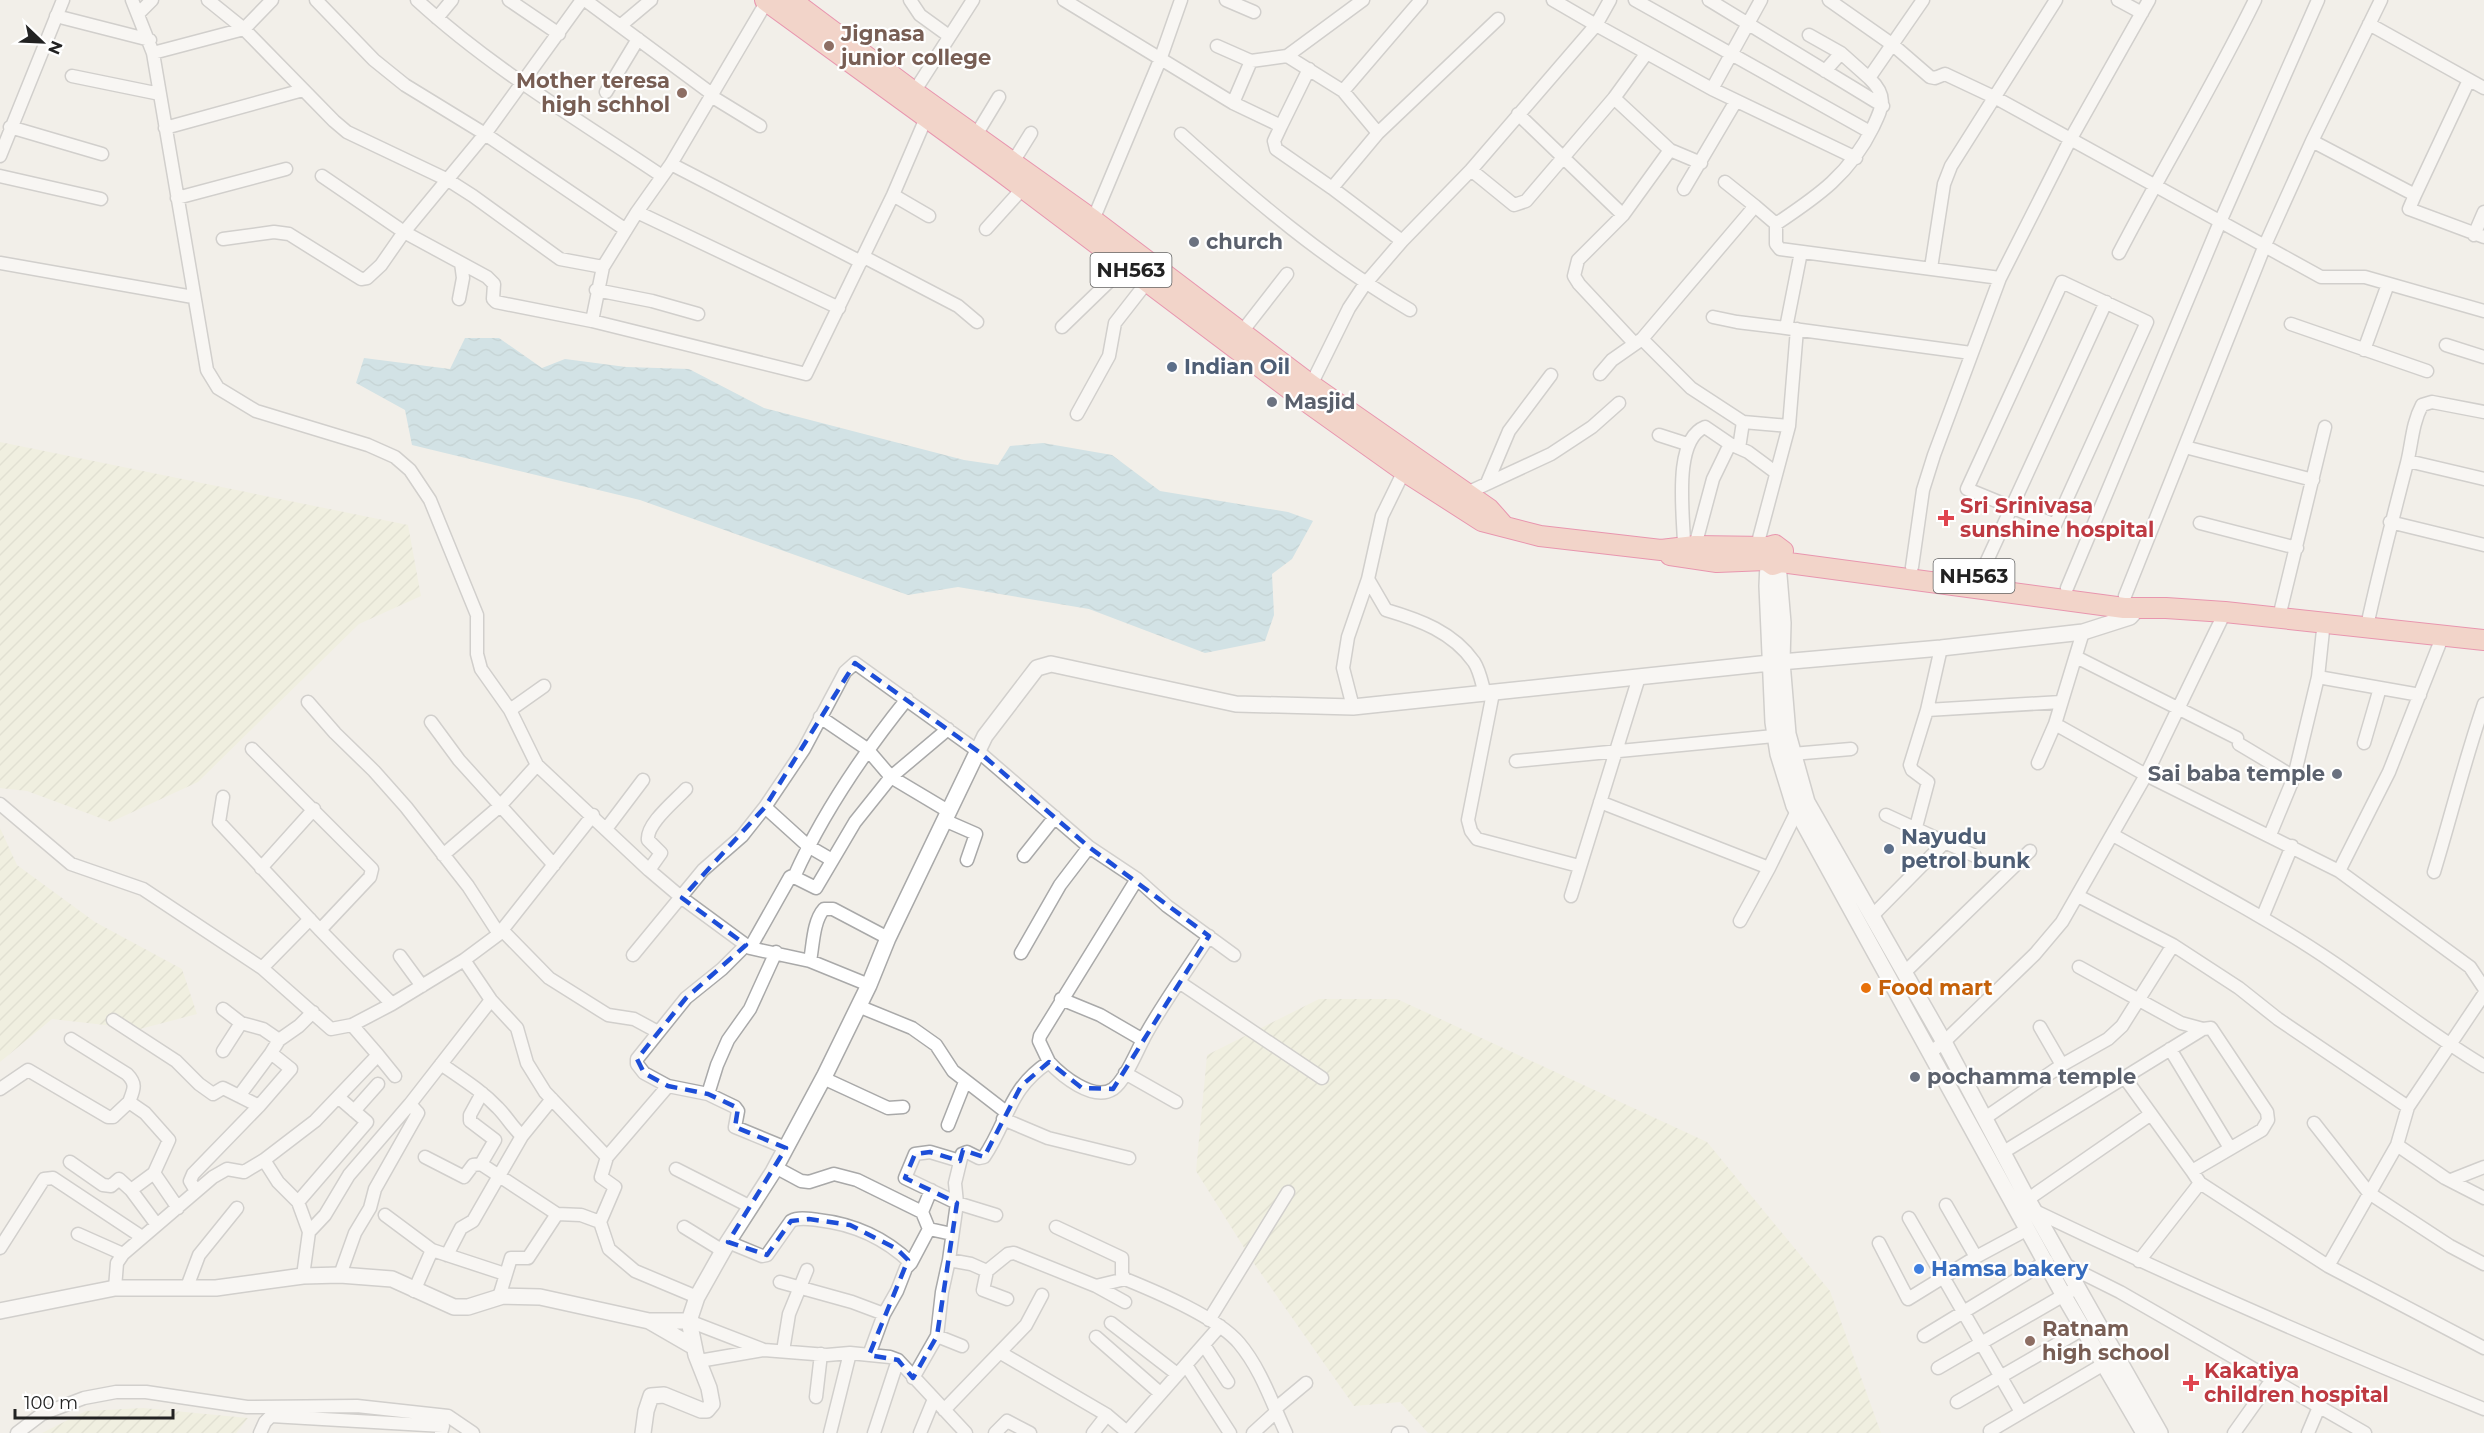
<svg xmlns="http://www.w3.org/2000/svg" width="2484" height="1433" font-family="Montserrat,sans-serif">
<defs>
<pattern id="farmland-furrows" width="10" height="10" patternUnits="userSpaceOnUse" patternTransform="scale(1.5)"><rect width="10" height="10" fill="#eef0d5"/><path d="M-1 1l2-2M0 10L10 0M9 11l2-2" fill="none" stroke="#ccceb7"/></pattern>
<pattern id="water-waves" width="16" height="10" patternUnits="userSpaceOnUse" patternTransform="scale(1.5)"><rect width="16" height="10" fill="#aad3df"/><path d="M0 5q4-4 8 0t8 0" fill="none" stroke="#92b5bf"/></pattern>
</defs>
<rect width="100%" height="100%" fill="#f2efe9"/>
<path fill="url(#farmland-furrows)" d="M0,442L408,525L421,596L359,624L198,782L111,822L27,791L0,788Z
M0,828L17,865L95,922L182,969L197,1014L140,1029L52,1019L0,1062Z
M1319,999H1397L1707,1142L1830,1291L1881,1433H1428L1400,1402L1354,1406L1253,1262L1196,1171L1207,1055Z
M143,1408L248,1418L236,1433H42L86,1411Z"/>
<path fill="url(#water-waves)" d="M465,338H499L542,368L565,359L626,367L689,369L764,408L964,460L998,465L1010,446L1043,443L1112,455L1160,491L1288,512L1313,521L1292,559L1272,574L1274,615L1265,641L1205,653L1089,609L958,587L908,595L640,500L412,445L405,410L356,383L364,358L450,369Z"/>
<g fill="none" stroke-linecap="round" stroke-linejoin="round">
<defs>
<path id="minor" d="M132,0L153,53L207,370L218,388L256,411L368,445L395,457L410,470L430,500L477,615V654L481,669L510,710L537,765L649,870L682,898L750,948L810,961L869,985
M208,0L244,29L334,121L347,132L448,180L473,196L560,259L603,267
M316,0L374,60L405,85L485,134L626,230
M417,0C491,68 579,120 662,176
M509,0L559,34
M585,0L712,94
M910,0L920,15L949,36
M1064,0L1233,103L1281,126L1309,69
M1226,0L1254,12
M1610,0L1596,25L1712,89L1856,158
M1635,0L1870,132
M1709,0L1883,106
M1829,0L1893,45L1930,77L1935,78L1945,74L1996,98L2321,277H2365L2484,311
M2118,0L2142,13
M138,14L152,0
M56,16L150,40
M437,18L452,0
M2369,24L2484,88
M620,26L651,0
M1809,35L1841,53L1869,78
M1217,46L1251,61L1287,56
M153,53L244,29L272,0
M1825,71L1841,53
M72,76L160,94
M1712,89L1761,0
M1343,91L1287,56L1363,0
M606,92L638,39
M914,92L973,0
M711,96L760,126
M1614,98L1670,150
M1233,103L1251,61
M1518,114L1623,215
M1281,126L1274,141L1276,149L1332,188L1402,241
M10,127L102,154
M165,128L303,90
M1378,133L1343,91L1421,0
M1181,134C1253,199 1326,261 1410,310
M976,135L999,97
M2312,141L2415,195L2409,209L2484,237
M0,156L63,0
M1013,162L1031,133
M671,164L861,262L864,256
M1471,170L1514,205L1526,201L1614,98L1646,54
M0,176L101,199
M322,176L404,232L487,277L494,284L493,299L496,302L592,321L603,267L637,212L671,164L767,1
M1725,182L1755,206
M1332,188L1378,133L1498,19
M1684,189L1736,101
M893,195L929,216
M2415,195L2469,80
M177,198L286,169
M637,212L839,308
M1093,220L1160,60L1181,0
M1776,224V244L1780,249L2000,278
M986,229L1023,188
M2474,235L2484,212
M223,239L274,232L289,234L361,279L367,278L381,265L404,232L485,134L582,0
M1801,252L1786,328L1971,353
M2119,253C2163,168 2213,86 2255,0
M864,257L958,306L977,322
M0,263L193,297
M1931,268L1944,184L1951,166L2056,0
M2062,282L2147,322L2055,525L1967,489Z
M596,290L652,301L698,314
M459,299L463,278L461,263
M1713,317L1737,322L1786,328
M592,321L806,374L893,195L926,118
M2291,324L2427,371
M1062,327L1126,265
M1241,333L1287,274
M1642,339L1691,388L1743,422L1789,426
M1635,344L1579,284L1574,276L1578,260L1623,215L1670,150L1701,163
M2446,345L2484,357
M2364,350L2388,284
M1600,374L1612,360L1642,339L1755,206L1776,224C1818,196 1850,174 1873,127C1883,106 1888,96 1869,78L1923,0
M1308,391L1349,308L1365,284L1402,241L1471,170L1596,25L1553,0
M1077,414L1109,356L1115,323L1147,282
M1659,435L1687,444
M2185,447L2313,480
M1739,448L1743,422
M2408,461L2484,479
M1487,483L1509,431L1551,375
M1467,493L1551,454L1592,427L1619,403
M2390,522L2484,545
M2200,523L2297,548
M1684,546C1684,517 1672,440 1705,427L1730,444
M1695,546L1713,479L1730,444L1748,452L1775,472
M1757,546L1789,426L1797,329
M1912,567L1923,490L1934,455L2000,278L2070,140L2149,0
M1980,576L2106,302
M1368,579L1386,610C1420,620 1453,632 1474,662C1480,671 1482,684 1485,694
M2067,588L2220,222L2318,0
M2125,596L2265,245L2312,141L2381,0
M2279,617L2325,427
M2367,626C2379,571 2393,517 2407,463C2412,443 2412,424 2422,405L2432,402L2484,412
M2076,657L2237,738
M2318,677L2420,695
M1493,693L1468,820L1471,831L1477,839L1579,866
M308,702L335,733L374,771L406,807L468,886L499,934
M1353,707L1343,668L1348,637L1368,579L1382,516L1404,471
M510,710L544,686
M1927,710L2061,702
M820,717L867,749L891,777L948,811
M431,722L459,760L554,865
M2055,724L2146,775L2339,871L2470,967L2484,988
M2364,743L2380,688
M2239,744L2294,777
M252,749L372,869L370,877L320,930
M1792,754L1851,749
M1516,761L1774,736
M2038,763L2055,724L2083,632
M223,797L219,822L320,930L392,1004
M1600,802L1769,868
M0,804L71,864L143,889L262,968L331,1029L352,1025L392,1004L464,960L499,934L593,815
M765,807L808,846L832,860
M1886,815L1975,856
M944,820L976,834L967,860
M1916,827L1928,782L1912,770L1910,765L1927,710L1941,648
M606,829L643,780
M2113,835C2186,876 2264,915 2334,963C2384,997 2432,1035 2484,1066
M2270,835L2294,777L2318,677L2324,621
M443,855L500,806L537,765
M1024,856L1055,817
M261,868L314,809
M649,870L661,853L648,840C646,824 675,801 686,789
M2339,871L2389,772L2443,635
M2434,872C2451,816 2465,759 2484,704
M794,877C823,812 862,755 907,699
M1571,896L1639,677
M2078,896L2173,945L2239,988L2278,1019L2408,1107
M1873,915L1945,842
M2262,918L2292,846
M1740,921L1769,868L1797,811
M502,930L549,978L608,1015L634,1019L658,1032
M746,945L722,969L686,998L637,1059V1064L644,1073L668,1086L708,1094L735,1107L738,1111L735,1127L786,1148
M750,948L790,877L792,876L816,888L855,822L891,777L948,729
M1021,953L1060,885L1089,847
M633,955L703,870L742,836L765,807L804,749L845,672L855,663L979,752L1089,847L1137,879L1167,906L1234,955
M400,956L422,986
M464,960L491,1000L517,1028L527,1063L545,1092L607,1157L601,1177L615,1187L600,1222
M810,961C813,946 813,921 824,909H833L888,938
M2079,967L2181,1023L2203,1029L2211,1028L2267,1112L2268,1120L2262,1130L2192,1171L2200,1183L2328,1266L2484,1348
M262,968L310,919
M1905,972L2030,851
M1179,982L1322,1078
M1061,999L1100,1015L1143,1040
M858,1006L912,1028L936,1045L953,1071L1006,1112
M113,1020L176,1061L199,1084L213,1094L223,1088L259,1106
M2040,1027L2062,1065
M71,1039L127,1074C137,1084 134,1089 129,1102L145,1113L169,1140L154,1173L178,1208
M279,1040L299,1026L313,1012
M2170,1049L2230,1148
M223,1051L241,1023
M1931,1052L1944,1042L2035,954L2062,922L2146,775L2225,612
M378,1055L395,1076
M1049,1062C1061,1075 1093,1102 1113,1089C1126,1080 1138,1048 1146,1034C1165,1000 1188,969 1209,936
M441,1064C461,1078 481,1090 498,1108C507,1117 512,1127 522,1136L552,1099
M1125,1073L1176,1102
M823,1078L888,1108L903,1107
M2125,1078L2192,1171
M0,1089L28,1070L108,1117H113L129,1102
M482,1093L470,1115V1121L495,1140L481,1164L557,1214
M708,1094L717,1065L728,1040L750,1009L776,952
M239,1096L271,1053
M354,1111L378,1084
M1985,1118L2062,1065L2108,1039L2122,1026L2173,945
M1003,1119L1048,1138L1129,1158
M2314,1123L2369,1193L2450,1246L2484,1264
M948,1125L965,1082
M2397,1145L2445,1178L2484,1198
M2002,1153L2203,1029
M425,1157L464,1177L473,1165L481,1164
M607,1157L668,1086
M264,1160L278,1182L298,1202L309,1232
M960,1161L930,1152L915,1154L905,1178L957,1203L996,1215
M70,1162L103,1185L111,1186L119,1179L131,1190
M775,1167L801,1181L809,1182L834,1174L857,1180L922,1212
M676,1169L751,1207
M154,1173L131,1190L157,1225
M2451,1180L2484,1167
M196,1191L190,1181L193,1174L259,1106L291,1069L271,1053L279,1040L263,1029L241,1023L223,1009
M298,1202L367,1122L338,1097
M2021,1204L2151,1114
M1946,1205L1976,1257
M2035,1211C2183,1282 2332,1347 2484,1409
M385,1215L432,1250L505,1274
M1909,1218L2021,1412
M684,1227L723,1251
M1056,1227L1122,1258V1274L1125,1279
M929,1229L922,1212L931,1190
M78,1234L123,1254
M728,1242L762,1256L767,1255L791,1221C799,1217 809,1219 818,1220C854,1224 885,1238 911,1263L906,1268L897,1291L884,1314L869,1355
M1879,1243L1908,1299L1976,1257L2028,1229
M0,1248L44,1179L53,1178L142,1237
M447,1255L461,1228L473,1221L522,1136
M949,1260L957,1203L955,1183L962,1154L967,1152L979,1158L984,1157C1009,1120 1008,1089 1049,1062L1039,1041L1040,1036L1137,879
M2139,1261L2200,1183
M911,1263L929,1229L952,1234
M2064,1264L2120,1292L2365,1433
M2328,1266L2397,1145L2408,1107L2484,994
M987,1271L983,1290L1007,1299
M340,1275L355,1233L370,1208L375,1189L418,1113L410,1104L491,1000
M303,1276L309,1232L325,1215L349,1175L410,1104
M780,1282L852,1302L884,1314
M1096,1286L1125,1302
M187,1287L199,1255L237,1208
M115,1288L117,1263L123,1254L213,1177L227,1169L244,1172L264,1160L315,1121L378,1055L352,1025
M414,1291L432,1250
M499,1297L511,1258H528L557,1214L581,1215L600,1222L609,1249L635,1271L697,1297
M1209,1320L1288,1192
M689,1321L764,1350L827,1355L850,1353L890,1357L898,1360L966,1433
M1111,1323L1177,1374
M937,1336L962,1346
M1924,1336L2047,1261
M1096,1337L1160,1393
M1204,1345L1228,1382
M783,1351L789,1314L807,1270
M1001,1353L1107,1415L1127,1432
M699,1361L763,1350
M1186,1365L1230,1433
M1938,1368L2071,1291
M913,1378L937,1336L942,1292L949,1260L971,1264L987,1271L1008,1254L1014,1253L1096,1286L1125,1279C1157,1292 1217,1317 1239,1343C1261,1369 1272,1403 1286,1433
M816,1397L821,1354
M1957,1402L2083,1329
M1276,1408L1306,1383
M944,1410L1026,1325L1042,1295
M1990,1431L2104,1364
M17,1433L42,1414L84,1398L116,1392H146L247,1407L357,1406L448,1416L473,1433
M260,1433L265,1422L271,1416L443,1426L441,1433
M830,1433L850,1353
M874,1433L898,1360
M920,1433L934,1399
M995,1433L1007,1421L1030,1433
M1093,1433L1107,1415
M1126,1433L1220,1326
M1253,1433L1276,1412
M1398,1433H1402
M2234,1433L2271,1381
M2308,1433L2319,1407"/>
<path id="tertiary" d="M1768,563L1767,586L1773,722L1778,754L1794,806L2064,1296L2144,1433
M1778,564L1783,623L1782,662L1788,734L1807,802L1944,1042L2028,1200L2160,1433
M0,1311L115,1288H216L303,1276L340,1275L392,1279L454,1307H468L503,1296L540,1297L649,1321H689
M649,1321L694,1347
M643,1433L646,1411L651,1396L664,1395L701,1410H707L712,1404L709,1388L696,1355L689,1321L697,1297L728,1242L773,1172L825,1075L869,985L888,938L985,736L1037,668L1051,664L1236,704L1353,707L1770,663L1941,648L2083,632L2130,617L2140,606"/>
<path id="trunk" d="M765,0L999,170L1303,399L1404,471L1482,521L1540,536L1661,550L1695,546L1768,547L1775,545L1783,551L1781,562L1773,565L1766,560L1765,551L1768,547
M791,0L914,92L1093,220L1311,385L1489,509L1504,526
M1670,555L1717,562L1766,560
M1781,562L2124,608H2166L2225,612L2484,640"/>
</defs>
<use href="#minor" stroke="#a9a9a9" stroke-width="15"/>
<use href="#tertiary" stroke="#a9a9a9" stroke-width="18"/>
<use href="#trunk" stroke="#dc2a67" stroke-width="22"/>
<use href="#minor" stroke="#fff" stroke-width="12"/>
<use href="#tertiary" stroke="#fff" stroke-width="15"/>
<use href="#trunk" stroke="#f2b4a3" stroke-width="20"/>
</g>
<path d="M0 0H2484V1433H0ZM855,663L979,752L1089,847L1209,936L1113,1089L1082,1088L1049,1062L1021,1086L984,1157L963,1150L960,1161L930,1152L915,1154L905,1178L957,1203L937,1336L913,1378L898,1360L869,1355L908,1260L897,1249L850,1225L809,1219L791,1221L767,1255L728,1242L786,1148L735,1127L738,1108L708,1094L668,1086L644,1073L637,1059L686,998L746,945L682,898L765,807Z" fill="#f2efe9" fill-opacity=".55" fill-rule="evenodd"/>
<path fill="none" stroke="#1d4ed8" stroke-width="4.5" stroke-dasharray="12 8" stroke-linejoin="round" d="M855,663L979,752L1089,847L1209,936L1113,1089L1082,1088L1049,1062L1021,1086L984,1157L963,1150L960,1161L930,1152L915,1154L905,1178L957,1203L937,1336L913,1378L898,1360L869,1355L908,1260L897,1249L850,1225L809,1219L791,1221L767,1255L728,1242L786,1148L735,1127L738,1108L708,1094L668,1086L644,1073L637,1059L686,998L746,945L682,898L765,807Z"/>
<g fill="#8d6e63" stroke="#fff" stroke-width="2">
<circle cx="829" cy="46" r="6"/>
<circle cx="682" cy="93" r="6"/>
<circle cx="2030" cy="1341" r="6"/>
</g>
<g fill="#6b7280" stroke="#fff" stroke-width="2">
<circle cx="1194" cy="242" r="6"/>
<circle cx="1272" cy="402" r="6"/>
<circle cx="2337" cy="774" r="6"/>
<circle cx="1915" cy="1077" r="6"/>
</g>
<g fill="#5c6f8a" stroke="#fff" stroke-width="2">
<circle cx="1172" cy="367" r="6"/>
<circle cx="1889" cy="849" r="6"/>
</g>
<g fill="#e0444e" stroke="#fff" stroke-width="2">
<path d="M1943 509h6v6h6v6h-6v6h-6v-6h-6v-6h6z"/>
<path d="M2188 1374h6v6h6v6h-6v6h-6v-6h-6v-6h6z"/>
</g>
<circle fill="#e8710a" stroke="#fff" stroke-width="2" cx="1866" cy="988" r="6"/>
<circle fill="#3f7fe0" stroke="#fff" stroke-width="2" cx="1919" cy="1269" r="6"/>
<g text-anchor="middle" stroke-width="4.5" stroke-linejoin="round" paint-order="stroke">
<g fill="#fff" stroke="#646464" stroke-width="1.5">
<rect x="1090.5" y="253" width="81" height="34" rx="4.5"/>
<rect x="1933.5" y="559" width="81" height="34" rx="4.5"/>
</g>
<g font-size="20" font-weight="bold" fill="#222">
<text x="1131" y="277">NH563</text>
<text x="1974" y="583">NH563</text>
</g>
<g font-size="21" font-weight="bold" fill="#785e54" stroke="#fff" text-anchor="start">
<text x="841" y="41">Jignasa<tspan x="841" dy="24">junior college</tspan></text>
<text x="670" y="88" text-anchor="end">Mother teresa<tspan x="670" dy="24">high schhol</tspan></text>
<text x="2042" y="1336">Ratnam<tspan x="2042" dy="24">high school</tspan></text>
</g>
<g font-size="21" font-weight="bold" fill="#5b616d" stroke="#fff" text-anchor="start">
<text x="1206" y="249">church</text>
<text x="1284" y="409">Masjid</text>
<text x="2325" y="781" text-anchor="end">Sai baba temple</text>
<text x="1927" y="1084">pochamma temple</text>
</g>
<g font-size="21" font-weight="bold" fill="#4e5e75" stroke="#fff" text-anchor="start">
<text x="1184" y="374">Indian Oil</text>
<text x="1901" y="844">Nayudu<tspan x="1901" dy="24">petrol bunk</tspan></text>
</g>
<g font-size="21" font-weight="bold" fill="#be3a42" stroke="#fff" text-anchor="start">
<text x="1960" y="513">Sri Srinivasa<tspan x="1960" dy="24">sunshine hospital</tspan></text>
<text x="2204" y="1378">Kakatiya<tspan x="2204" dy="24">children hospital</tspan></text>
</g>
<g font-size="21" font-weight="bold" fill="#c56008" stroke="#fff" text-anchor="start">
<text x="1878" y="995">Food mart</text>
</g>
<g font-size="21" font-weight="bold" fill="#366cbe" stroke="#fff" text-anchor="start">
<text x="1931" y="1276">Hamsa bakery</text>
</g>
</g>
<g transform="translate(42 42) rotate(113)" stroke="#ffffff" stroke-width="4.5" paint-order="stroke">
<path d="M0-4.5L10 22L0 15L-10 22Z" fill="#222222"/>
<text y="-9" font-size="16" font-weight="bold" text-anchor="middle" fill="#222222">N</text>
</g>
<path d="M15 1409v9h158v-9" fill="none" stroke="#222222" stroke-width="3"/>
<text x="24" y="1409" font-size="18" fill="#222222" stroke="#ffffff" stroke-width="4.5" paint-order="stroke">100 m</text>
</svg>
